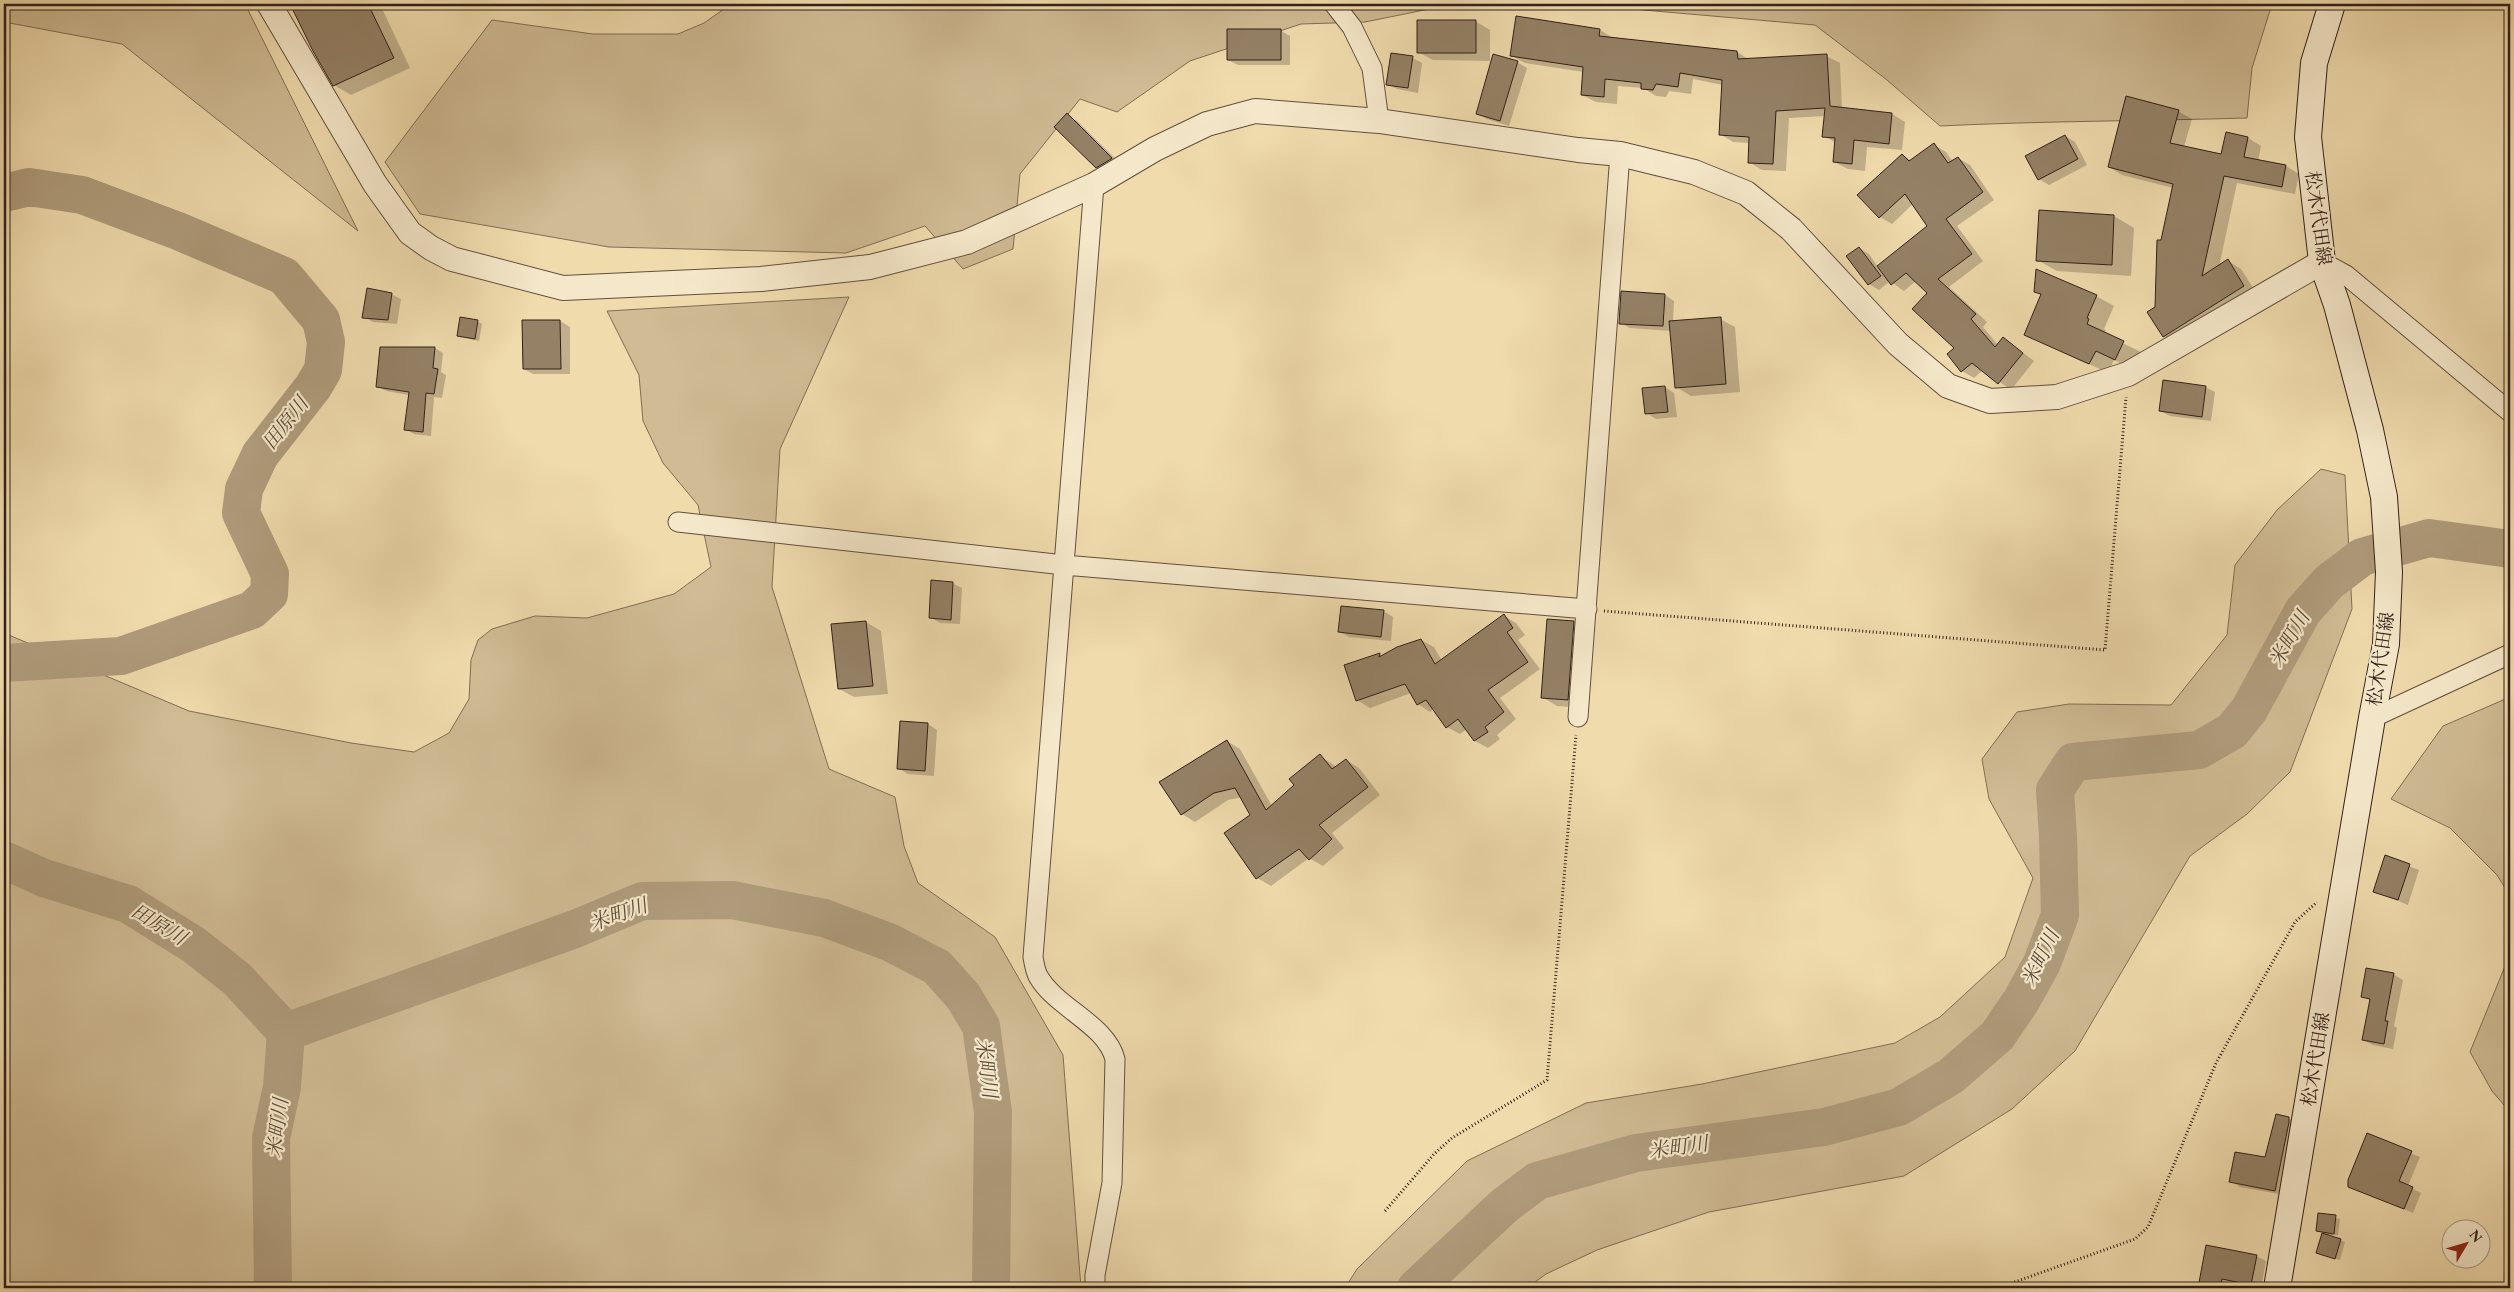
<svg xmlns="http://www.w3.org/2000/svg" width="2514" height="1292" font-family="'EB Garamond','Noto Serif JP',serif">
<rect width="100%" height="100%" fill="#f0dbad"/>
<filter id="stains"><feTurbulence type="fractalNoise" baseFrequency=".004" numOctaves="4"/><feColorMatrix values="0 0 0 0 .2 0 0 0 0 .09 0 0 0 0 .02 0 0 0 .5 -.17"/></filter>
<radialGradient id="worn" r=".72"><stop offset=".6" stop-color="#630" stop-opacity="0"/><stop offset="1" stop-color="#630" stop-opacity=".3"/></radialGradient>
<path fill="#d0bb94" stroke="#806e56" d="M4,4H245L358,231L122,44L4,22Z
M731,4H1454L1365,22L1301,24L1190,61L1117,112L1080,99L1020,174L1013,249L963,269L925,226L846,253L609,247L420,214L385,162L492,20L593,34H678L704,23Z
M1575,4H2272L2252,68L2247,118C2145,121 2042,121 1940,126L1887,80L1815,25Z
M849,297L780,449L772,587L829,769L895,797L904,846L918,883L995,937L1063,1055L1081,1288H4V633L189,711L351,743L414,752L449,733L469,699L471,660L478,640L492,629L535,616L587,618L674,594L711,567L698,505L663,463L643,421L639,375L607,311Z
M2321,469L2345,475L2352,609L2290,772L2247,814L2190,856L2075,1051L2012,1109L1904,1176L1709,1212L1597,1250L1546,1274L1527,1288H1345L1357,1269L1467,1161L1586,1103L1702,1084L1895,1043L1940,1017L2005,957L2033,878L1989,799L1982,759L2017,712L2069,704L2171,705L2227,635L2235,565L2277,510Z
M2510,697V896L2497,875L2450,828L2391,799L2443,726Z
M2510,954V1112L2492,1091L2470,1052Z"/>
<path fill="#0003" d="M297,4H380L410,68L351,95L334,85Z
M1475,21L1490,30V61L1433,60L1418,52Z
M1280,30L1290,36V65H1238L1228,60Z
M1600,30L1613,38L1737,52L1750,60L1826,56L1840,63L1842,109L1892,114L1905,122L1902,150L1867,147L1865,171L1848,169L1834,162L1836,143L1824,136L1825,116L1789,118L1786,171L1762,170L1749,162L1750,143L1733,142L1720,134L1723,85L1693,79L1691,94L1669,91L1666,97L1656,96L1643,88L1618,86L1617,104L1596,102L1582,95L1584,72L1525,63L1512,56Z
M1392,54L1413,58L1422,63L1418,93L1397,89L1387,84Z
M1517,62L1527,68L1509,126L1487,119L1477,113Z
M2178,111L2192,119L2184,147L2221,156L2227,133L2248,138L2261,146L2258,161L2286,166L2299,174L2295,194L2237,183L2219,267L2228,261L2241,269L2257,294L2177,344L2164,337L2148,312L2156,307L2162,241L2173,188L2122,175L2109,167Z
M1067,115L1077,121L1121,164L1106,173L1097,167Z
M2065,136L2075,142L2087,165L2049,185L2039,179Z
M1934,145L1946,152L1953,162L1958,158L1970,165L1994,200L1957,226L1983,261L1949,287L1987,322L1983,327L1998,345L2003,338L2034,361L2011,390L1983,370L1974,378L1962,371L1956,348L1929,293L1916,281L1904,291L1890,281L1879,290L1869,284L1848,256L1859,248L1869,254L1878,267L1929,226L1913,204L1892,224L1880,217L1902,155L1912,161Z
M2040,211L2114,216L2134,228L2131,276L2057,271L2037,260Z
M391,294L401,299L397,324L373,322L364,317Z
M1665,295L1674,301L1673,322L1720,319L1735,327L1740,392L1691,396L1676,387L1671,331L1630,328L1620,323Z
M2096,296L2114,306L2104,329L2106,330L2104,334L2141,352L2133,369L2114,360L2108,373L2025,334Z
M477,321L482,324L479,341L458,336Z
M560,321L570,327V374H533L524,369Z
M435,348L443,353L441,372L446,375L442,398L434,397L431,436L414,434L405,429L409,395L386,391L377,386Z
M1665,387L1674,393L1677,417L1656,419L1646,413Z
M2205,387L2215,392L2211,421L2170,416L2160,411Z
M952,583L962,588L960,624L940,623L931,618Z
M1383,611L1393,617L1391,641L1349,637L1340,632Z
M1504,616L1516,623L1525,635L1518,640L1540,669L1500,698L1516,719L1497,735L1500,739L1488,748L1475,741L1467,729L1460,734L1447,727L1434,709L1430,712L1418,704L1411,693L1370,708L1357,700L1380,654L1383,656L1421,640L1434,647L1442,661Z
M866,622L881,631L888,694L854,697L839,689Z
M1574,622L1588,631L1583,708L1557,706L1542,697Z
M928,724L937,730L934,776L908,774L898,768Z
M1227,741L1240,749L1272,806L1295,785L1320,756L1337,767L1346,760L1359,768L1380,795L1332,833L1344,848L1323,866L1309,858L1271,886L1257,878L1226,833L1252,815L1242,797L1228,800L1195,822L1182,814Z
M2386,857L2419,870L2408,905L2374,891Z
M2393,974L2403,980L2394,1026L2397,1028L2393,1049L2373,1045L2363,1040L2371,1001L2363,996Z
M2288,1118L2298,1124L2284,1195L2240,1187L2231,1181L2266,1159Z
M2367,1135L2420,1157L2408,1186L2421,1193L2413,1213L2347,1185Z
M2319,1214L2340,1219L2338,1235H2324L2345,1242L2340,1260L2318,1253L2323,1233L2317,1231Z
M2256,1256L2266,1261L2261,1288L2232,1283L2231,1288H2203L2199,1286Z"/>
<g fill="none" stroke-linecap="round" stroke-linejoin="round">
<path stroke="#af9b7b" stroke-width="38" d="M4,193L29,187L82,195L178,231L284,276L321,320L326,342L323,370L313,387L260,455L244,489L241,513L270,574L269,594L252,610L121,656L4,663
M4,860L44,878L128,904L194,945L237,979L286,1032
M286,1032L575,929L642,901L732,900L824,918L889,942L937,967L963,996L981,1026L993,1112L991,1288
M273,1288L271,1138L282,1087L286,1032
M1416,1288L1505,1205L1537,1181L1636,1153L1824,1127L1899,1107L1951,1076L1997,1036L2021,1001L2042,963L2060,915L2058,837L2055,790L2073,762L2199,750L2232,731L2249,710L2303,611L2329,582L2362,557L2429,538L2510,549"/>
</g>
<path fill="#948166" stroke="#312019" d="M290,4H368L394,58L333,86L313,51Z
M1516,16L1600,29L1599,36L1737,51L1738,59L1827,54L1830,106L1892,113L1889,144L1854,140L1852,164L1833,162L1835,138L1822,137L1825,108L1776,111L1773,164L1748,163L1749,137L1719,135L1722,80L1680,73L1678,87L1656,84L1653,90L1641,89V83L1605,79L1604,97L1581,95L1583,67L1510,56Z
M1417,20H1476V53H1417Z
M1227,29H1281V60H1227Z
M1391,53L1413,56L1408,88L1386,85Z
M1493,54L1518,61L1500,121L1476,114Z
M2126,96L2179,110L2170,143L2221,154L2226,132L2248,137L2244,157L2286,165L2282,187L2224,176L2202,276L2228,259L2244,286L2163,337L2147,312L2155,307L2157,240H2161L2173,184L2108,167Z
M1067,113L1112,158L1111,159L1096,168L1054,127Z
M2065,135L2078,159L2038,180L2025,156Z
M1934,143L1948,163L1958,157L1983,192L1946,219L1972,254L1938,279L1976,314L1971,319L1995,347L2003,337L2023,353L1998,384L1972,363L1961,372L1947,354L1954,348L1912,309L1927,293L1906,273L1891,285L1877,266L1927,226L1905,194L1879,218L1857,195L1902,154L1909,161Z
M2039,210L2114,215L2112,265L2036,261Z
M1859,247L1881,276L1868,285L1846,256Z
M2036,269L2097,295L2087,318L2089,319L2087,324L2124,341L2115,360L2096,351L2089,364L2024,335L2041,294L2034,292Z
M367,288L392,293L388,320L362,318Z
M1621,291L1665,294L1663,326L1619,324Z
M460,317L478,320L475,339L457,336Z
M1721,317L1726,384L1675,388L1669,321Z
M522,320H560L561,369H523Z
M380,347H435L433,368L438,369L434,394L426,393L423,432L404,430L409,392L376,387Z
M2163,380L2206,386L2202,417L2159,411Z
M1665,386L1668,412L1645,414L1642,388Z
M931,580L953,582L951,620L929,618Z
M1341,606L1384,610L1381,637L1338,632Z
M1504,614L1513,628L1507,632L1528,662L1488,690L1504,712L1485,727L1488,732L1474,741L1458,719L1446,728L1426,700L1417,705L1405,684L1356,701L1344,665L1380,653L1379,657L1397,647L1421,639L1435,664Z
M1547,619L1574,621L1568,700L1541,698Z
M866,621L873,686L838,689L831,624Z
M900,721L928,723L925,771L897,769Z
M1227,740L1266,810L1294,785L1289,779L1320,754L1332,769L1346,759L1368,787L1319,825L1332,839L1309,860L1299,849L1256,879L1224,833L1250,815L1235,788L1214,793L1181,815L1159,782Z
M2385,855L2410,864L2398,900L2373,892Z
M2366,968L2394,973L2385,1021H2388L2384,1044L2362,1040L2370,999L2361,997Z
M2276,1114L2289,1117V1122L2275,1191L2229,1182L2235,1152L2265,1157Z
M2367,1133L2412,1151L2399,1181L2413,1187L2404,1209L2348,1187V1180Z
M2318,1213L2336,1215L2334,1234L2316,1231Z
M2322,1233L2341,1239L2335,1259L2316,1253Z
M2206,1245L2257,1255L2251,1285L2222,1279L2220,1288H2198Z"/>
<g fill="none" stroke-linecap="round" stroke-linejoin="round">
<defs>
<path id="minor" d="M1334,4L1352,27L1372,68L1379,121
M1094,185L1033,957C1034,963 1035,970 1038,976C1056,1008 1106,1024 1115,1059L1112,1183L1095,1275V1288
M2322,262L2346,275L2510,412
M678,522L1064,565L1587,609
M1578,717L1620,154
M2372,718L2510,654"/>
<path id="tertiary" d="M269,4L375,184L410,233L431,248L452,259L563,288L761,279L870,267L967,242L1094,185L1155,149L1207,124L1255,111L1379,121L1578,150L1620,154L1694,172L1746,193L1791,229L1898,344L1948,386L1990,401L2057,397L2128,374L2322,262"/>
<path id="secondary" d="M2277,1288L2372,718L2386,644L2389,572L2384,497L2370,430L2337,305L2322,262L2308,137L2314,63L2332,4"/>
</defs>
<use href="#minor" stroke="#614f3e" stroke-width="21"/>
<use href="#tertiary" stroke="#614f3e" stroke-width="26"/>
<use href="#secondary" stroke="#312019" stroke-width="28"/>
<path stroke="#312019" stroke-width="3" stroke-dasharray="1 2.5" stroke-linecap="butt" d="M1604,611L2105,650L2126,397
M1385,1211L1434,1154L1452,1138L1547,1080L1576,735
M1998,1288L2135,1239L2148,1227L2216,1063L2295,922L2317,902"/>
<use href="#minor" stroke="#f5e8ca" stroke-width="19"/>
<use href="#tertiary" stroke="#f5e8ca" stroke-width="24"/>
<use href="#secondary" stroke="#f5e8ca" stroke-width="26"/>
</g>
<g text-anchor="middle" stroke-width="4.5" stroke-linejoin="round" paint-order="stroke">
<g font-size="19" fill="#312019" stroke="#f5e8ca">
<text transform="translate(2319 218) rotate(82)" y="7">松木代田線</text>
<text transform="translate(2380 659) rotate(-82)" y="7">松木代田線</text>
<text transform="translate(2315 1059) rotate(-81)" y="7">松木代田線</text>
</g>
<g font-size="20" font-style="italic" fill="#5d4b3b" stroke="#f5e8ca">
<text transform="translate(285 423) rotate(-52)" y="7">田原川</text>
<text transform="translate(2289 639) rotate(-60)" y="7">米町川</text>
<text transform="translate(618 914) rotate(-19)" y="7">米町川</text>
<text transform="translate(159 924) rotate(31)" y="7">田原川</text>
<text transform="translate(2040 958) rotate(-64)" y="7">米町川</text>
<text transform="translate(987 1068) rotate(83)" y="7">米町川</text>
<text transform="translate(277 1128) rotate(-83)" y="7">米町川</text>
<text transform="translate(1678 1147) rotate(-8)" y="7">米町川</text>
</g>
</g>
<rect width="2514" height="1292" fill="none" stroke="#f0dbad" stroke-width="20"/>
<rect x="5" y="5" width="2504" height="1282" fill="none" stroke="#312019" stroke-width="2.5"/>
<rect x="10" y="10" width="2494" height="1272" fill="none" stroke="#312019"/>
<g transform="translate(2466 1244) rotate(52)"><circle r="24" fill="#f5e8ca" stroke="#a79883"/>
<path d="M0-4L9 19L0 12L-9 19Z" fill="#8f2418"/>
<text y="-8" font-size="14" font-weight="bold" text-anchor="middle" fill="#312019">N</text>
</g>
<rect width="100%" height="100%" filter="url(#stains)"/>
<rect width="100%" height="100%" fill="url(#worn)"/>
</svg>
